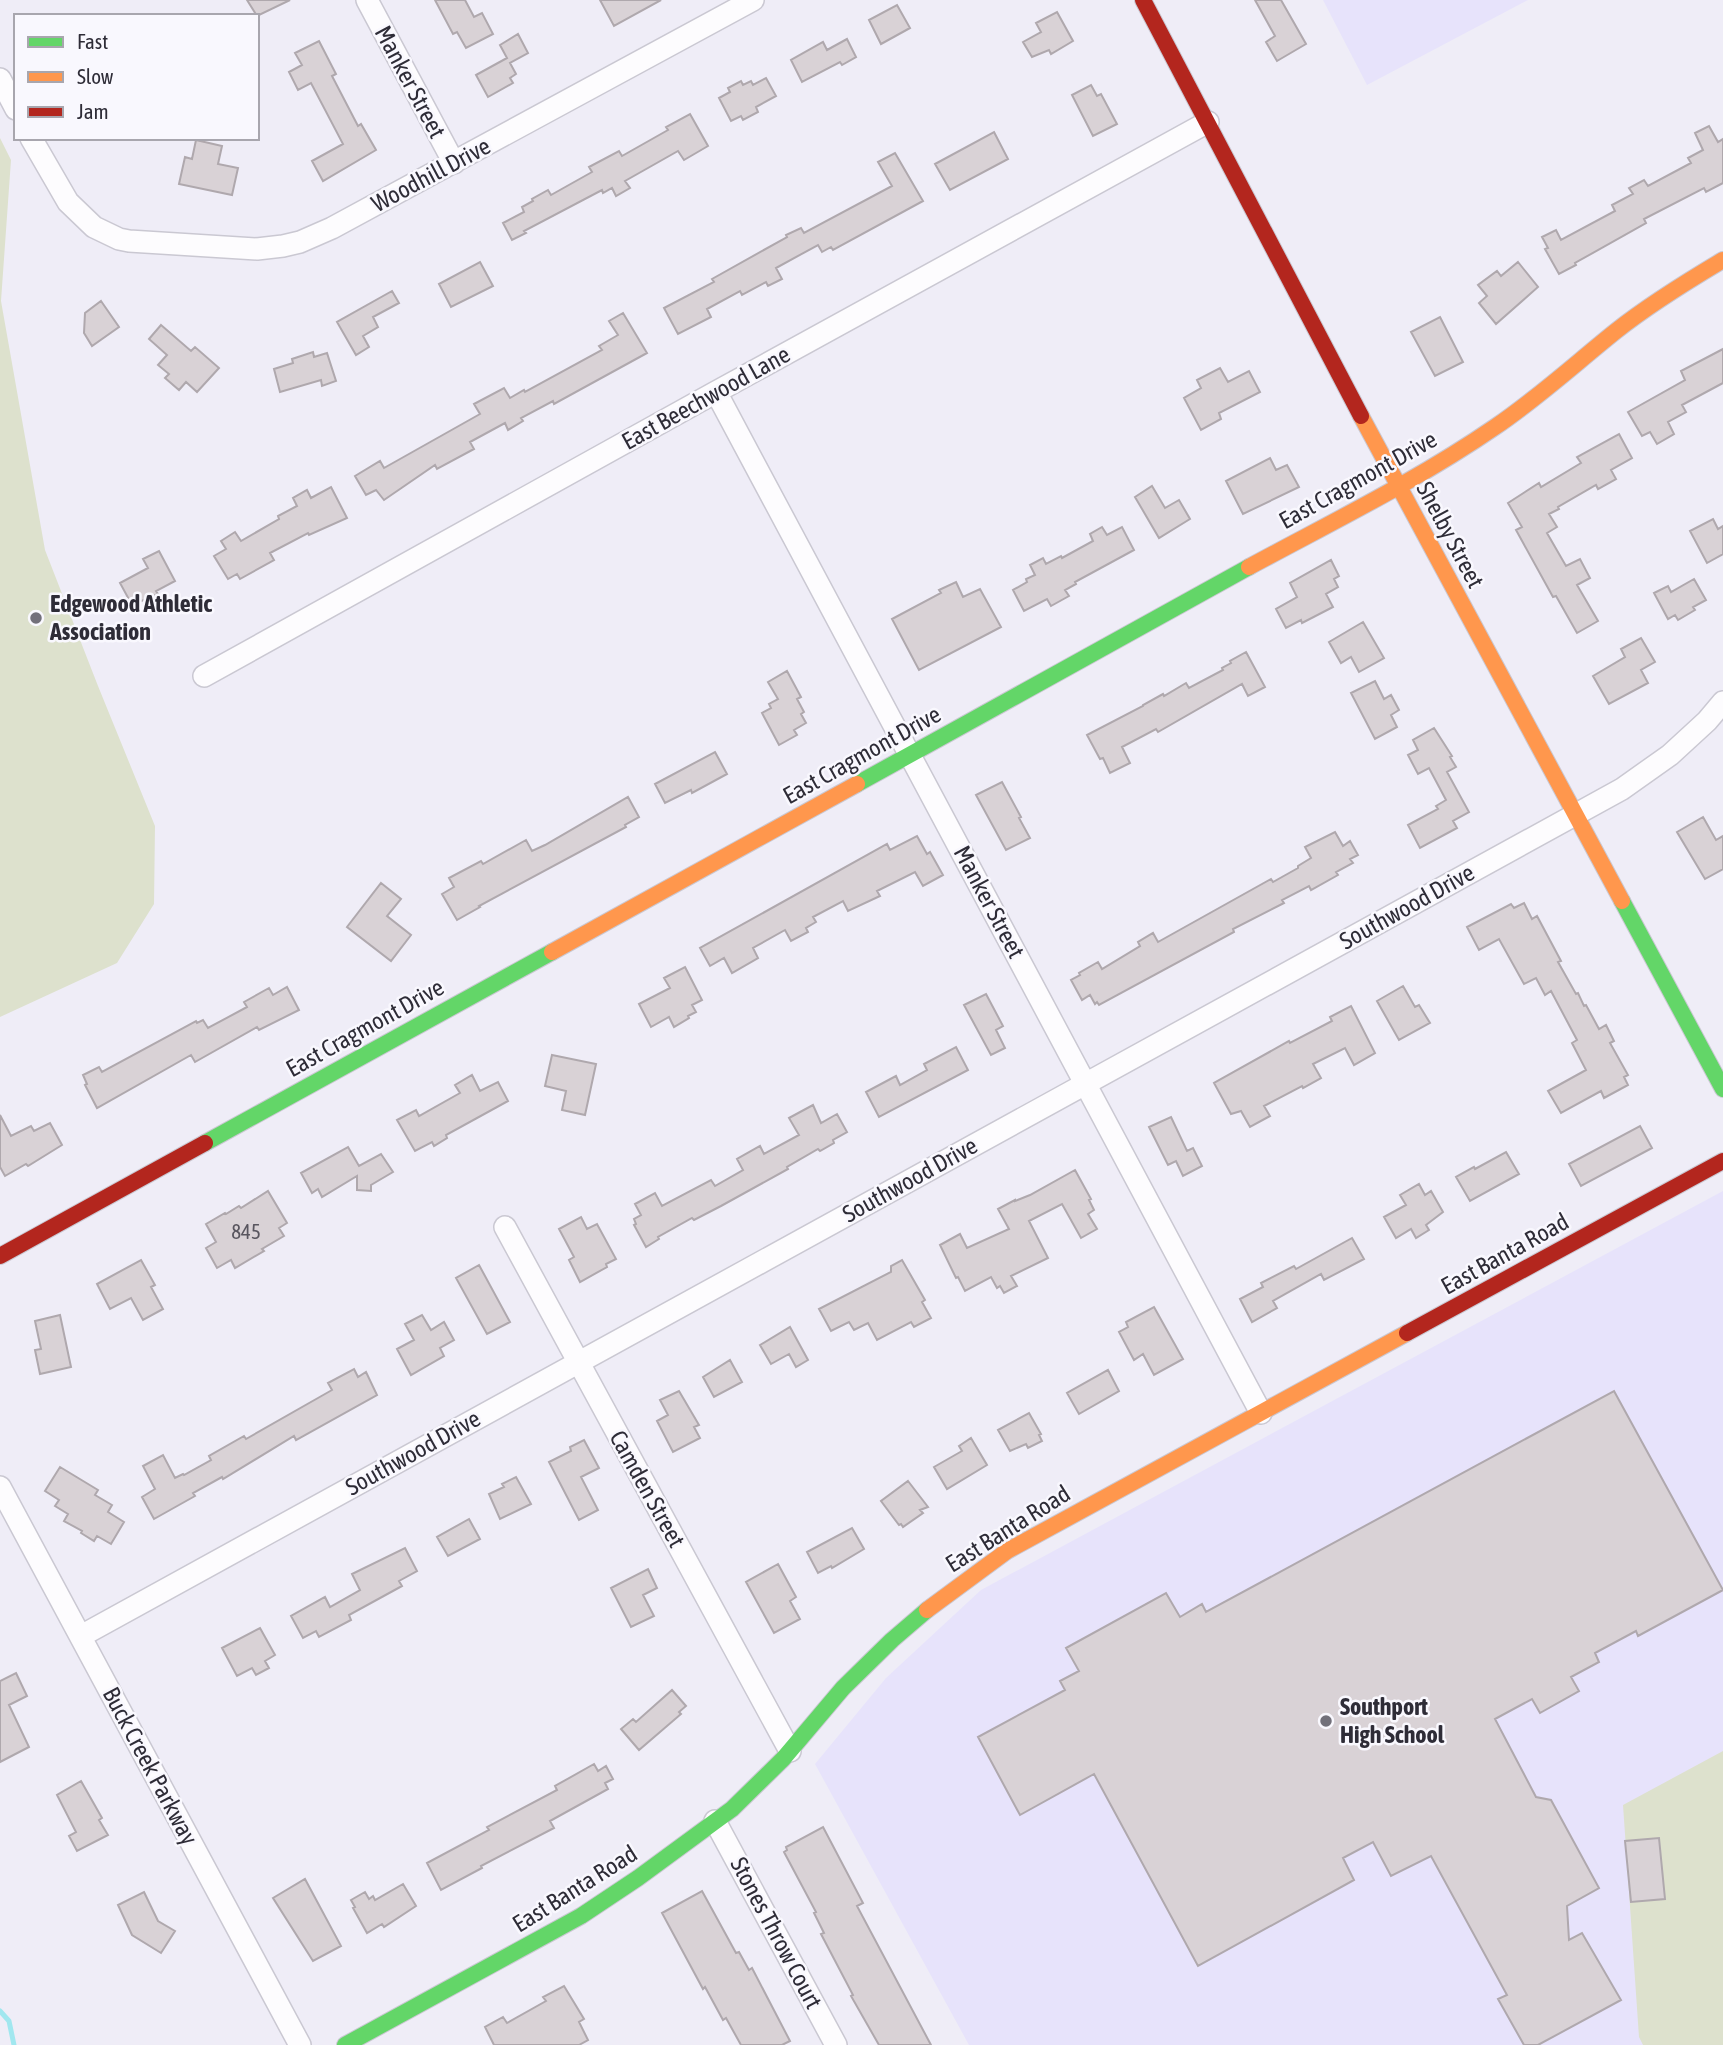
<svg xmlns="http://www.w3.org/2000/svg" width="1723" height="2045" font-family="'Asap Condensed',sans-serif">
<rect width="100%" height="100%" fill="#efedf7"/>
<path fill="#e7e3fb" d="M1323,0H1528L1367,85Z
M1723,1191V2045H969L815,1764L886,1678L981,1590Z"/>
<path fill="#dde1cd" d="M0,138L11,160L1,301L45,550L98,686L155,826L154,904L117,963L0,1017Z
M1723,1751V2045H1643L1639,2037L1623,1805Z"/>
<g fill="none" stroke-linecap="round" stroke-linejoin="round">
<path stroke="#a1e7ef" stroke-width="5" d="M0,2011L9,2021L14,2045"/>
</g>
<path fill="#d9d2d6" stroke="#afa8ad" stroke-width="2" d="M247,0H290L257,16Z
M435,0H465L474,17L482,13L493,34L466,48L457,32L453,34Z
M600,0H661L614,26Z
M1255,0H1281L1306,44L1277,61L1266,42L1275,36Z
M897,5L910,28L881,44L869,20Z
M1057,12L1073,41L1051,54L1049,50L1032,57L1023,42L1041,32L1036,23Z
M518,34L528,53L510,63L516,74L510,78L513,83L488,97L476,75L507,58L500,45Z
M847,39L856,57L842,65L840,62L802,82L791,60L823,42L827,50Z
M319,41L336,74L332,76L358,126L361,124L376,150L323,181L312,161L343,144L311,83L298,90L289,72L302,65L295,53Z
M766,78L776,96L756,107L758,112L743,120L741,116L731,121L719,98L730,92L728,88L741,81L743,85L751,81L753,85Z
M1091,85L1097,96L1101,94L1117,124L1093,136L1072,95Z
M690,114L708,146L684,160L678,151L625,181L630,188L616,196L612,188L603,193L602,190L524,231L526,233L512,240L503,223L524,212L522,207L533,201L532,199L548,190L551,195L592,172L589,167L619,151L622,156L668,130L666,127Z
M1709,126L1718,142L1723,139V183L1706,192L1704,188L1644,219L1646,223L1575,263L1576,265L1559,274L1545,249L1548,248L1542,237L1556,230L1561,240L1615,211L1612,205L1633,194L1629,188L1644,180L1648,186L1691,163L1688,158L1703,150L1695,133Z
M994,132L1008,159L950,190L935,164Z
M196,140L222,146L218,164L238,168L232,195L179,184L185,157L192,159Z
M895,153L923,201L833,250L831,247L822,252L818,245L776,268L782,279L768,286L766,282L742,295L740,291L707,309L711,317L678,334L664,308L714,282L712,279L787,237L786,235L801,228L804,233L892,186L878,162Z
M480,262L493,286L451,307L439,284Z
M1518,262L1538,287L1496,324L1479,303L1487,296L1478,285L1497,271L1501,276Z
M392,291L399,303L373,317L378,327L363,336L369,347L356,355L337,322Z
M101,301L119,327L92,346L84,333L85,313Z
M623,313L647,353L554,404L553,401L521,418L523,421L508,430L505,423L470,442L474,449L437,469L435,465L384,500L376,490L366,495L355,476L380,461L384,468L480,414L474,404L504,388L510,398L524,390L525,392L602,350L599,346L618,335L609,321Z
M1440,317L1463,362L1435,376L1411,332Z
M161,325L191,351L195,347L219,368L197,392L186,382L179,390L165,378L169,374L158,365L167,355L149,339Z
M1723,349V383L1682,405L1686,412L1668,422L1674,434L1657,444L1650,432L1642,436L1628,412L1685,380L1681,371Z
M313,352L314,357L327,353L336,381L322,386L321,380L280,392L274,369L293,363L292,359Z
M1220,368L1228,382L1249,371L1260,392L1219,413L1221,419L1201,430L1184,398L1201,388L1197,380Z
M1619,434L1632,458L1611,470L1616,479L1598,489L1596,485L1558,507L1559,509L1549,514L1557,527L1547,533L1566,566L1580,559L1590,578L1577,585L1598,621L1577,633L1556,596L1553,597L1516,530L1522,527L1508,503L1539,483L1541,487L1581,463L1577,457Z
M1270,458L1276,470L1287,465L1299,487L1243,514L1226,481Z
M1152,486L1165,508L1179,500L1190,519L1159,538L1135,497Z
M331,487L347,518L309,535L308,533L270,553L274,560L240,579L237,574L228,579L214,556L226,549L221,541L235,532L241,541L279,519L278,516L297,506L293,498L307,490L311,498Z
M1713,519L1718,529L1723,526V554L1707,563L1690,531Z
M1102,527L1107,535L1122,527L1134,550L1075,582L1076,584L1065,590L1069,596L1051,606L1047,599L1024,611L1013,590L1027,582L1026,579L1035,575L1030,565L1043,558L1046,564L1061,556L1062,558L1093,541L1090,534Z
M159,551L175,581L156,591L158,594L132,605L120,583L148,568L143,559Z
M1331,560L1339,576L1334,579L1338,587L1326,594L1333,607L1302,623L1301,620L1286,628L1276,609L1297,597L1290,583Z
M1694,579L1706,600L1693,607L1695,610L1678,620L1675,615L1668,619L1654,593L1668,586L1671,592Z
M956,582L963,597L980,589L1001,627L919,670L892,619L941,593L939,590Z
M1363,622L1384,658L1359,672L1351,657L1341,663L1329,642Z
M1641,638L1655,662L1641,670L1648,683L1609,704L1593,676L1625,657L1621,649Z
M1246,652L1265,687L1248,696L1242,684L1158,732L1156,729L1122,747L1130,763L1110,773L1103,758L1100,759L1087,735L1143,706V705L1163,694L1164,696L1186,683L1189,688L1223,670L1222,668L1231,663L1230,661Z
M787,671L801,697L797,699L804,712L801,714L806,723L794,730L797,735L779,745L762,713L771,708L769,704L778,699L768,682Z
M1375,681L1384,699L1391,695L1399,710L1391,715L1397,727L1375,739L1351,693Z
M1434,728L1452,756L1450,757L1456,767L1447,772L1469,812L1453,821L1457,828L1420,848L1408,825L1438,809L1436,806L1446,800L1429,768L1418,774L1408,755L1418,750L1413,740Z
M715,752L727,774L692,793L691,790L665,803L655,784Z
M1002,782L1021,817L1019,818L1030,838L1006,850L976,795Z
M628,797L639,817L625,825L626,827L479,906L480,907L457,920L442,894L454,887L449,878L481,861L483,864L526,840L532,851L545,845Z
M1703,817L1716,840L1723,836V869L1705,879L1677,832Z
M1335,832L1343,846L1350,841L1358,855L1350,859L1353,863L1336,872L1338,875L1311,890L1309,886L1282,900L1284,903L1233,929L1234,932L1099,1005L1097,1002L1095,1004L1090,995L1082,1000L1071,980L1080,975L1079,973L1098,962L1102,969L1140,946L1138,942L1153,933L1158,942L1271,879L1273,882L1298,868V866L1311,858L1305,847Z
M917,836L927,854L930,852L943,875L923,886L915,872L877,891L880,896L848,911L843,901L813,917L816,922L806,928L808,932L791,941L785,930L753,948L758,958L732,973L724,958L710,966L700,948L887,844L890,850Z
M381,883L401,899L387,916L411,935L391,961L347,927Z
M1524,903L1532,919L1537,916L1561,961L1558,962L1576,994L1578,993L1584,1006L1586,1005L1599,1029L1606,1025L1614,1041L1610,1043L1628,1075L1624,1077L1628,1085L1604,1098L1601,1091L1561,1113L1548,1091L1586,1070L1572,1043L1577,1040L1551,991L1545,995L1536,978L1524,984L1499,939L1479,950L1467,927L1511,904L1514,908Z
M685,967L702,1000L692,1005L696,1012L688,1016L689,1018L674,1027L669,1017L651,1027L639,1004L670,988L664,978Z
M1403,986L1415,1007L1419,1005L1430,1023L1399,1040L1377,1001Z
M287,987L299,1010L259,1030L257,1027L195,1062L191,1055L97,1108L85,1085L87,1084L83,1075L99,1067L102,1072L196,1021L197,1023L203,1020L208,1028L247,1007L244,1002L269,988L273,995Z
M986,994L1003,1026L996,1030L1005,1048L991,1055L964,1005Z
M1351,1006L1375,1053L1354,1065L1345,1048L1313,1064L1321,1078L1303,1088L1302,1086L1264,1106L1270,1116L1250,1127L1241,1111L1231,1114L1214,1083L1289,1041L1290,1043L1332,1021L1330,1017Z
M956,1047L968,1070L879,1117L866,1092L896,1076L900,1085L927,1070L924,1064Z
M552,1055L596,1064L585,1115L562,1110L566,1091L545,1086Z
M472,1075L480,1091L498,1082L508,1101L446,1135L447,1138L434,1146L432,1142L415,1151L397,1120L416,1110L419,1116L460,1093L455,1085Z
M813,1105L821,1123L837,1114L847,1132L833,1140L834,1143L820,1151L818,1149L787,1167L788,1169L721,1206L694,1220L692,1218L658,1237L659,1239L646,1247L634,1225L636,1224L634,1219L641,1215L635,1204L655,1193L662,1206L711,1180L715,1186L743,1170L737,1159L760,1146L764,1154L799,1135L789,1118Z
M0,1115L11,1136L31,1126L34,1131L50,1123L62,1145L28,1166L26,1164L5,1176L0,1167Z
M1171,1117L1187,1151L1193,1148L1202,1166L1183,1176L1176,1161L1168,1165L1149,1127Z
M1640,1126L1652,1148L1581,1186L1569,1164Z
M348,1147L359,1166L381,1154L393,1172L371,1185V1191L357,1190V1176L322,1197L318,1189L312,1193L301,1173Z
M1506,1152L1519,1174L1470,1201L1456,1177L1474,1167L1475,1169Z
M1075,1170L1091,1199L1089,1200L1094,1210L1088,1214L1097,1229L1081,1238L1062,1204L1029,1221L1048,1258L1011,1276L1017,1286L1004,1293L1000,1286L997,1288L991,1277L965,1291L958,1277L956,1278L940,1245L960,1234L967,1248L1009,1229L998,1209L1015,1200V1201L1030,1195Z
M1419,1184L1425,1195L1431,1191L1443,1212L1426,1225L1429,1230L1416,1238L1411,1229L1396,1238L1384,1217L1406,1205L1400,1195Z
M268,1191L287,1223L279,1228L284,1236L262,1249L264,1251L235,1268L231,1260L217,1268L206,1248L216,1242L206,1224L225,1213L226,1214L239,1206L241,1208Z
M581,1217L587,1229L597,1224L616,1259L606,1264L607,1267L580,1282L569,1260L574,1257L559,1229Z
M1352,1238L1364,1259L1324,1280L1321,1274L1273,1301L1277,1308L1252,1322L1240,1299L1263,1287L1261,1283L1294,1266L1296,1269Z
M141,1260L155,1285L151,1287L163,1309L143,1320L131,1298L110,1309L97,1284Z
M902,1260L925,1300L922,1302L931,1318L914,1327L911,1322L877,1340L868,1323L854,1330L849,1322L831,1331L819,1309L891,1272V1266Z
M479,1265L510,1322L487,1334L456,1278Z
M1154,1307L1183,1359L1154,1375L1143,1354L1134,1360L1119,1332L1128,1327L1126,1322Z
M60,1315L71,1367L40,1374L35,1350L41,1349L35,1321Z
M422,1315L431,1330L444,1322L454,1340L440,1348L444,1356L411,1375L397,1349L414,1340L405,1324Z
M790,1327L808,1360L796,1367L789,1354L771,1364L760,1345Z
M730,1360L742,1382L714,1397L703,1377Z
M354,1369L358,1377L366,1372L377,1395L296,1440L294,1436L223,1479L222,1477L193,1493L195,1496L154,1519L142,1497L155,1489L143,1466L163,1455L175,1478L183,1474L184,1475L211,1460L209,1456L244,1436L246,1439L332,1390L328,1383Z
M1108,1370L1119,1391L1079,1414L1067,1393Z
M679,1391L699,1425L694,1427L700,1438L673,1452L657,1421L668,1415L660,1400Z
M1614,1391L1723,1590L1638,1636L1636,1631L1595,1653L1599,1662L1571,1677L1579,1691L1540,1713L1532,1699L1495,1719L1536,1797L1551,1800L1599,1888L1567,1906L1569,1940L1582,1933L1621,2000L1538,2045H1524L1498,1999L1507,1995L1431,1856L1391,1876L1373,1842L1343,1858L1354,1880L1198,1966L1094,1774L1020,1815L978,1737L1065,1690L1060,1681L1079,1671L1066,1648L1166,1593L1180,1617L1202,1604L1206,1612Z
M1029,1413L1041,1434L1039,1435L1042,1441L1028,1448L1026,1444L1010,1451L998,1430Z
M971,1438L987,1465L947,1489L934,1467L962,1451L959,1446Z
M584,1440L599,1468L581,1477L598,1510L579,1520L549,1462L571,1451L570,1447Z
M60,1467L98,1490L95,1495L112,1505L108,1512L124,1522L111,1544L97,1536L94,1541L81,1533L82,1531L64,1521L68,1514L55,1506L59,1500L45,1491Z
M516,1477L531,1504L500,1519L489,1494L504,1487L502,1484Z
M908,1481L928,1507L920,1510L923,1513L903,1527L901,1524L899,1525L881,1501Z
M469,1519L480,1539L448,1556L437,1537Z
M852,1528L864,1549L832,1568L831,1566L818,1573L807,1552Z
M405,1548L417,1571L399,1581L402,1586L349,1615L351,1620L319,1637L316,1631L303,1638L291,1616L325,1597L330,1607L360,1590L352,1574Z
M778,1564L796,1597L790,1601L800,1619L774,1633L746,1582Z
M648,1569L657,1588L643,1595L654,1616L631,1627L611,1588Z
M260,1628L275,1655L265,1661L269,1668L256,1675L252,1668L237,1676L222,1648Z
M16,1673L27,1696L9,1705L29,1747L0,1762V1681Z
M672,1690L686,1706L679,1712L681,1714L639,1750L621,1729L633,1719L636,1722Z
M594,1764L598,1771L606,1766L613,1779L605,1783L608,1789L550,1821L554,1828L481,1866L482,1868L441,1890L427,1863L489,1830L487,1827L557,1790L555,1786Z
M81,1781L102,1818L99,1820L108,1835L77,1851L69,1836L76,1832L57,1795Z
M823,1827L863,1903L857,1906L931,2045H879L851,1996L853,1995L821,1934L824,1933L814,1913L816,1912L784,1852L787,1850L786,1847Z
M1659,1838L1665,1899L1631,1902L1625,1841Z
M305,1879L341,1946L313,1961L273,1898Z
M403,1884L416,1906L384,1927L382,1924L367,1933L353,1908L355,1907L351,1900L365,1892L369,1899L373,1896L375,1900Z
M702,1891L736,1953L739,1952L749,1970L752,1968L790,2041L782,2045H741L726,2018L723,2020L705,1987L703,1989L662,1913Z
M144,1892L158,1921L175,1931L161,1953L132,1935L118,1905Z
M564,1986L584,2019L579,2022L588,2040L579,2045H494L485,2027L503,2017L507,2023L546,2001L543,1997Z"/>
<g fill="none" stroke-linecap="round" stroke-linejoin="round">
<defs>
<path id="street" d="M367,0L454,163
M0,79L16,109
M31,138L68,202L94,227L119,239L129,241L257,249L283,246L300,242L332,228L753,0
M716,392L1261,1413
M204,676L716,392L1208,122
M505,1227L790,1751
M0,1487L300,2045
M81,1636L1622,789L1670,755L1707,721L1723,702
M715,1821L836,2045"/>
<path id="fast" d="M857,784L1249,567
M1622,901L1723,1089
M205,1143L552,952
M345,2045L581,1916L638,1878L732,1809L783,1759L843,1688L892,1640L927,1610"/>
<path id="slow" d="M1361,416L1622,901
M1249,567C1332,522 1418,480 1495,427C1538,398 1576,363 1616,331C1650,304 1686,282 1723,260
M552,952L857,784
M927,1610L1007,1551L1407,1333"/>
<path id="jam" d="M1143,0L1361,416
M0,1256L205,1143
M1407,1333L1723,1161"/>
</defs>
<use href="#street" stroke="#cac8d2" stroke-width="24"/>
<use href="#fast" stroke="#cac8d2" stroke-width="18"/>
<use href="#slow" stroke="#cac8d2" stroke-width="18"/>
<use href="#jam" stroke="#cac8d2" stroke-width="18"/>
<use href="#street" stroke="#fdfcfe" stroke-width="21"/>
<use href="#fast" stroke="#63d668" stroke-width="16"/>
<use href="#slow" stroke="#ff974d" stroke-width="16"/>
<use href="#jam" stroke="#b3261e" stroke-width="16"/>
</g>
<g fill="#72707a" stroke="#f9f8fe" stroke-width="2.5">
<circle cx="36" cy="618" r="7"/>
<circle cx="1326" cy="1721" r="7"/>
</g>
<g text-anchor="middle" stroke-width="5" stroke-linejoin="round" paint-order="stroke">
<g font-size="21" fill="#59565f">
<text x="246" y="1239">845</text>
</g>
<g font-size="24" fill="#2e2c37" stroke="#f9f8fe">
<text transform="translate(410 82) rotate(62)" y="8">Manker Street</text>
<text transform="translate(431 175) rotate(-28)" y="8">Woodhill Drive</text>
<text transform="translate(706 398) rotate(-29)" y="8">East Beechwood Lane</text>
<text transform="translate(1358 480) rotate(-29)" y="8">East Cragmont Drive</text>
<text transform="translate(1450 535) rotate(62)" y="8">Shelby Street</text>
<text transform="translate(862 755) rotate(-29)" y="8">East Cragmont Drive</text>
<text transform="translate(989 902) rotate(62)" y="8">Manker Street</text>
<text transform="translate(1407 907) rotate(-29)" y="8">Southwood Drive</text>
<text transform="translate(365 1028) rotate(-29)" y="8">East Cragmont Drive</text>
<text transform="translate(910 1180) rotate(-29)" y="8">Southwood Drive</text>
<text transform="translate(1505 1254) rotate(-29)" y="8">East Banta Road</text>
<text transform="translate(413 1453) rotate(-29)" y="8">Southwood Drive</text>
<text transform="translate(647 1489) rotate(61)" y="8">Camden Street</text>
<text transform="translate(1008 1529) rotate(-32)" y="8">East Banta Road</text>
<text transform="translate(150 1766) rotate(62)" y="8">Buck Creek Parkway</text>
<text transform="translate(575 1889) rotate(-32)" y="8">East Banta Road</text>
<text transform="translate(776 1933) rotate(62)" y="8">Stones Throw Court</text>
</g>
<g font-size="24" font-weight="bold" fill="#2e2c37" stroke="#f9f8fe" text-anchor="start">
<text x="50" y="612">Edgewood Athletic<tspan x="50" dy="28">Association</tspan></text>
<text x="1340" y="1715">Southport<tspan x="1340" dy="28">High School</tspan></text>
</g>
</g>
<rect x="14" y="14" width="245" height="126" fill="#f9f8fe" stroke="#a8a6ae" stroke-width="2"/>
<rect x="28" y="37" width="35" height="10" fill="#63d668" stroke="#a8a6ae" stroke-width="2"/>
<text x="77" y="49" font-size="21" fill="#2e2c37">Fast</text>
<rect x="28" y="72" width="35" height="10" fill="#ff974d" stroke="#a8a6ae" stroke-width="2"/>
<text x="77" y="84" font-size="21" fill="#2e2c37">Slow</text>
<rect x="28" y="107" width="35" height="10" fill="#b3261e" stroke="#a8a6ae" stroke-width="2"/>
<text x="77" y="119" font-size="21" fill="#2e2c37">Jam</text>
</svg>
